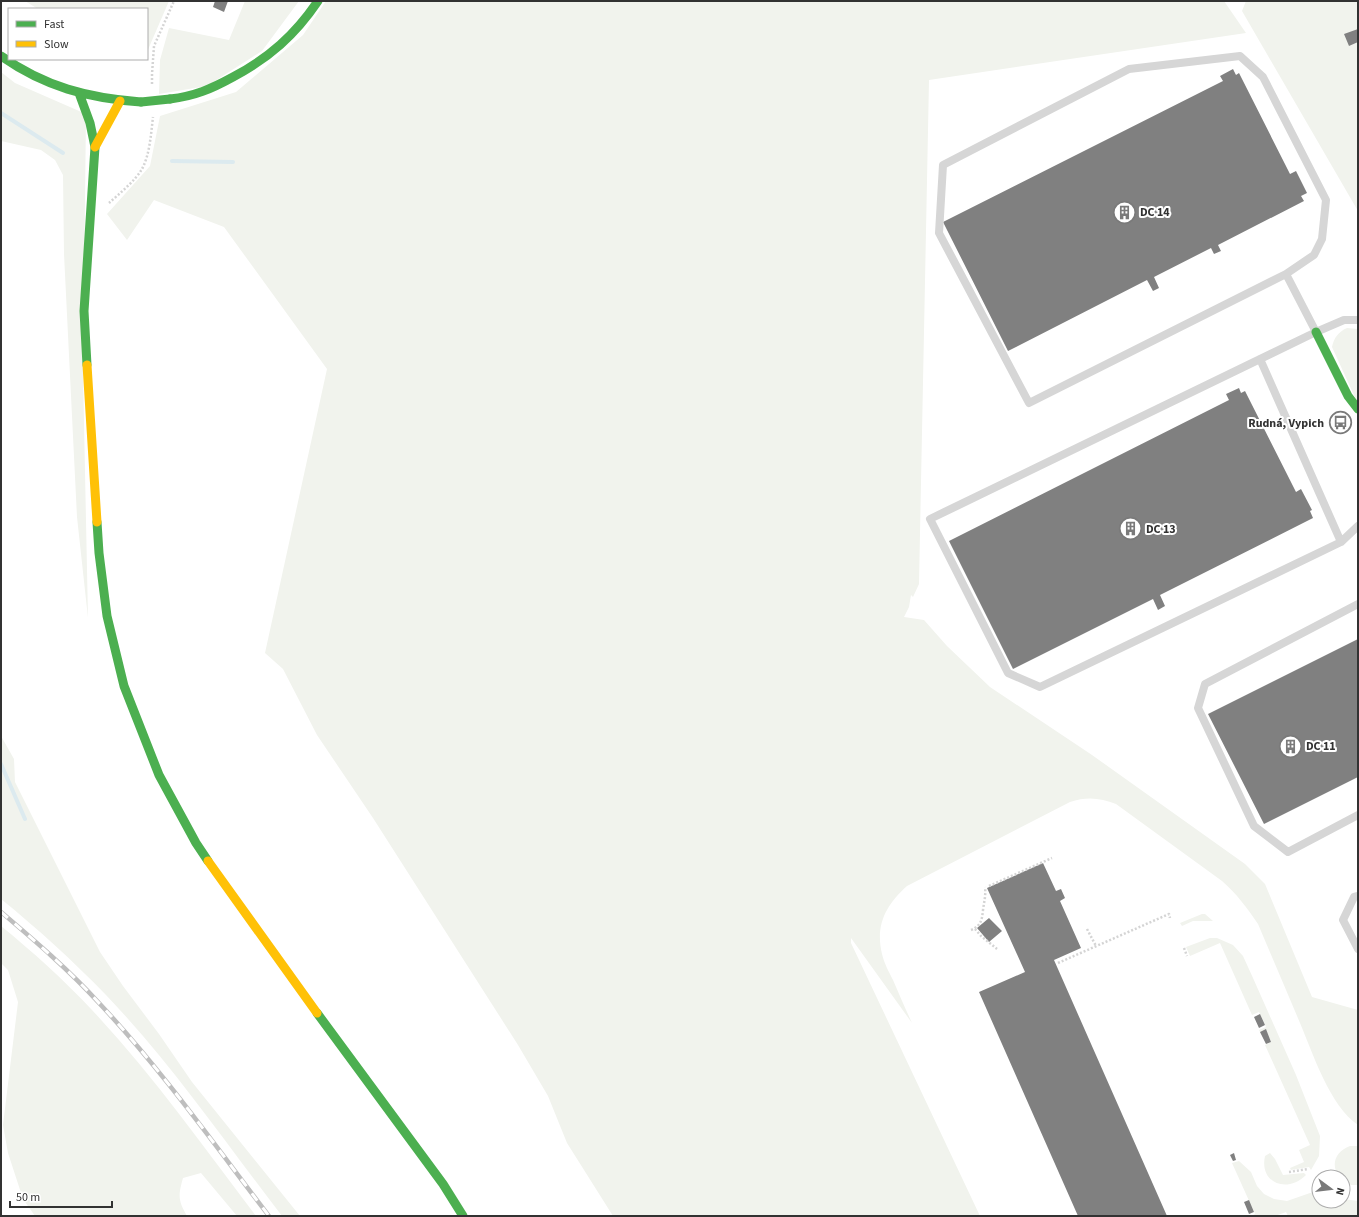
<svg xmlns="http://www.w3.org/2000/svg" width="1359" height="1217" font-family="'Source Sans 3',sans-serif">
<rect width="100%" height="100%" fill="#fff"/>
<path fill="#f1f3ed" d="M25,1H169L147,52V9H38Z
M245,1H299L262,51L207,86L159,94L160,60L169,28L229,40Z
M326,1H1224L1246,33L929,80L919,584L913,597L911,595L909,607L904,617L924,620L947,646L990,687L1092,755L1245,864L1265,884L1312,997L1358,1010V1125C1330,1106 1313,1054 1300,1023C1286,990 1272,957 1258,924C1247,908 1237,894 1222,881L1116,804C1101,798 1087,796 1070,802L907,886C886,905 875,925 882,954C884,963 889,972 893,980C899,994 905,1008 912,1023L851,938V943L980,1216H613L567,1143L548,1096L518,1045L373,818L317,735L283,669L265,653L327,369L224,227L154,200L127,240L107,214L150,166L160,116L236,92L303,35Z
M1246,1H1358V211L1242,11Z
M1,72L15,83L86,114L83,374L88,618L77,517L64,254L63,175L55,160L41,150L1,141Z
M1347,328L1358,329V404L1332,347C1334,338 1338,332 1347,328Z
M1,736L14,759L15,782L100,952L123,986L159,1034L192,1082L300,1216H282C225,1142 171,1063 106,995C73,961 38,929 1,899Z
M1202,914H1205L1213,921H1193L1182,926L1180,923Z
M1,926C33,952 64,980 92,1010C152,1074 203,1146 256,1216H237L201,1173L183,1178C178,1196 178,1200 187,1216H35L23,1199L8,1153L3,1125L18,1002L8,970L1,963Z
M1210,938H1217L1233,945L1243,956L1253,978L1296,1075L1320,1136L1319,1156L1311,1170L1309,1167L1291,1170L1290,1168L1304,1162L1299,1150L1310,1145L1265,1045L1271,1042L1266,1030L1260,1032L1259,1030L1266,1027L1259,1012L1252,1015L1220,943L1190,956L1186,947Z
M1350,1146H1358L1357,1185H1351L1343,1181V1177H1339C1330,1164 1336,1151 1350,1146Z
M1270,1153L1275,1159L1283,1175L1304,1173L1306,1175C1287,1194 1259,1183 1265,1156Z
M1239,1161L1251,1172L1257,1186L1264,1194L1274,1199L1287,1201L1310,1193L1319,1192V1201H1343V1199L1358,1201V1216H1288L1286,1212L1275,1216H1251L1255,1214L1232,1163Z"/>
<g fill="none" stroke-linecap="round" stroke-linejoin="round">
<path stroke="#dceaef" stroke-width="4" d="M1,113L63,153
M172,161L233,162
M1,764L25,819"/>
</g>
<path fill="#808080" d="M215,1H228L224,12L213,7Z
M1358,29V42L1349,46L1344,34Z
M1233,69L1236,75L1239,73L1290,174L1296,171L1307,193L1301,196L1304,201L1218,245L1221,251L1214,254L1211,248L1154,277L1159,288L1153,291L1147,280L1008,351L943,222L1223,81L1220,76Z
M1239,388L1241,393L1245,391L1296,492L1301,489L1312,510L1310,511L1313,518L1160,595L1165,606L1158,610L1153,599L1013,669L949,541L1229,400L1226,394Z
M1358,639V777L1264,824L1208,714Z
M1043,863L1056,891L1061,889L1065,898L1060,901L1081,948L1054,960L1167,1216H1078L979,992L1025,972L987,888Z
M989,918L1002,931L989,942L977,928Z
M1260,1014L1265,1025L1259,1028L1254,1017Z
M1266,1029L1271,1042L1266,1044L1260,1032Z
M1234,1153L1236,1160L1233,1161L1230,1155Z
M1249,1200L1254,1212L1249,1214L1244,1202Z"/>
<g fill="none" stroke-linecap="round" stroke-linejoin="round">
<path stroke="#d4d4d4" stroke-width="2.5" stroke-dasharray="2 2" stroke-linecap="butt" d="M152,84V74L154,46L174,1
M109,203C119,194 135,181 142,169C150,154 151,133 153,117
M989,886L1052,858
M975,929L981,936L997,949
M1087,929L1096,946
M971,930C981,926 982,920 983,910C984,902 986,896 985,887
M1184,948L1187,956
M1058,963L1169,914L1170,918
M1289,1172L1308,1169"/>
<path stroke="#d6d6d6" stroke-width="8" d="M1240,56L1263,77L1326,200L1322,239L1314,255L1286,274L1029,403L939,233L943,165L1129,69Z
M1286,274L1316,332
M1358,320H1344L1316,332L930,519L1008,673L1040,687L1341,542L1358,526
M1260,359L1341,542
M1358,604L1205,684L1198,708L1254,826L1288,852L1358,815
M1358,896L1354,897L1343,920L1358,949"/>
<path stroke="#4caf50" stroke-width="9" d="M1,56C45,87 88,98 141,102
M79,93L90,123L95,147L84,311L87,365
M170,99C195,96 211,89 233,77C269,58 295,35 318,1
M1316,332L1348,396L1358,409
M97,522L99,553L107,616L124,686L159,775L196,843L208,861
M317,1013L443,1184L463,1216"/>
<path stroke="#ffc107" stroke-width="9" d="M95,147L120,101
M87,365L97,522
M208,861L317,1013"/>
<defs>
<path id="rail" d="M1,912C35,941 69,970 99,1003C161,1069 214,1144 269,1216"/>
</defs>
<use href="#rail" stroke="#bebebe" stroke-width="4.5"/>
<use href="#rail" stroke="#fff" stroke-width="3" stroke-dasharray="9" stroke-linecap="butt"/>
<path stroke="#4caf50" stroke-width="9" d="M141,102L170,99"/>
</g>
<defs>
<symbol id="building-ring" viewBox="-11 -11 22 22"><circle r="9.5" fill="#fff" stroke="#7a7a7a" stroke-width="1.5"/><path d="M-4-6H4V6H1V3H-1V6H-4ZM-2.5-4.3h1.7v1.8h-1.7ZM.8-4.3h1.7v1.8H.8ZM-2.5-1h1.7V.8h-1.7ZM.8-1h1.7V.8H.8Z" fill="#7a7a7a"/></symbol>
<symbol id="bus-ring" viewBox="-11 -11 22 22"><circle r="9.5" fill="#fff" stroke="#7a7a7a" stroke-width="1.5"/><path d="M-5-6H5V4H4V6H2V4H-2V6H-4V4H-5ZM-3.5-4V0h7V-4ZM-3.5 1.2v1.5H-2V1.2ZM2 1.2v1.5H3.5V1.2Z" fill="#7a7a7a"/></symbol>
</defs>
<g fill-rule="evenodd">
<use href="#building-ring" x="1112" y="200" width="25" height="25"/>
<use href="#bus-ring" x="1328" y="410" width="25" height="25"/>
<use href="#building-ring" x="1118" y="516" width="25" height="25"/>
<use href="#building-ring" x="1278" y="734" width="25" height="25"/>
</g>
<g text-anchor="middle" stroke-width="4" stroke-linejoin="round" paint-order="stroke">
<g font-size="12" font-weight="bold" fill="#323232" stroke="#fff" text-anchor="start">
<text x="1140" y="216">DC 14</text>
<text x="1324" y="427" text-anchor="end">Rudná, Vypich</text>
<text x="1146" y="533">DC 13</text>
<text x="1306" y="750">DC 11</text>
</g>
</g>
<rect width="1359" height="1217" fill="none" stroke="#323232" stroke-width="4"/>
<rect x="8" y="8" width="140" height="52" fill="#ffffff" stroke="#adadad"/>
<rect x="16" y="21" width="20" height="6" fill="#4caf50" stroke="#adadad"/>
<text x="44" y="28" font-size="12" fill="#323232">Fast</text>
<rect x="16" y="41" width="20" height="6" fill="#ffc107" stroke="#adadad"/>
<text x="44" y="48" font-size="12" fill="#323232">Slow</text>
<g transform="translate(1331 1189) rotate(105)"><circle r="19" fill="#ffffff" stroke="#adadad"/>
<path d="M0-3L7 15L0 10L-7 15Z" fill="#7a7a7a"/>
<text y="-6" font-size="11" font-weight="bold" text-anchor="middle" fill="#323232">N</text>
</g>
<path d="M10 1201v6h102v-6" fill="none" stroke="#323232" stroke-width="2"/>
<text x="16" y="1201" font-size="12" fill="#323232" stroke="#ffffff" stroke-width="3" paint-order="stroke">50 m</text>
</svg>
